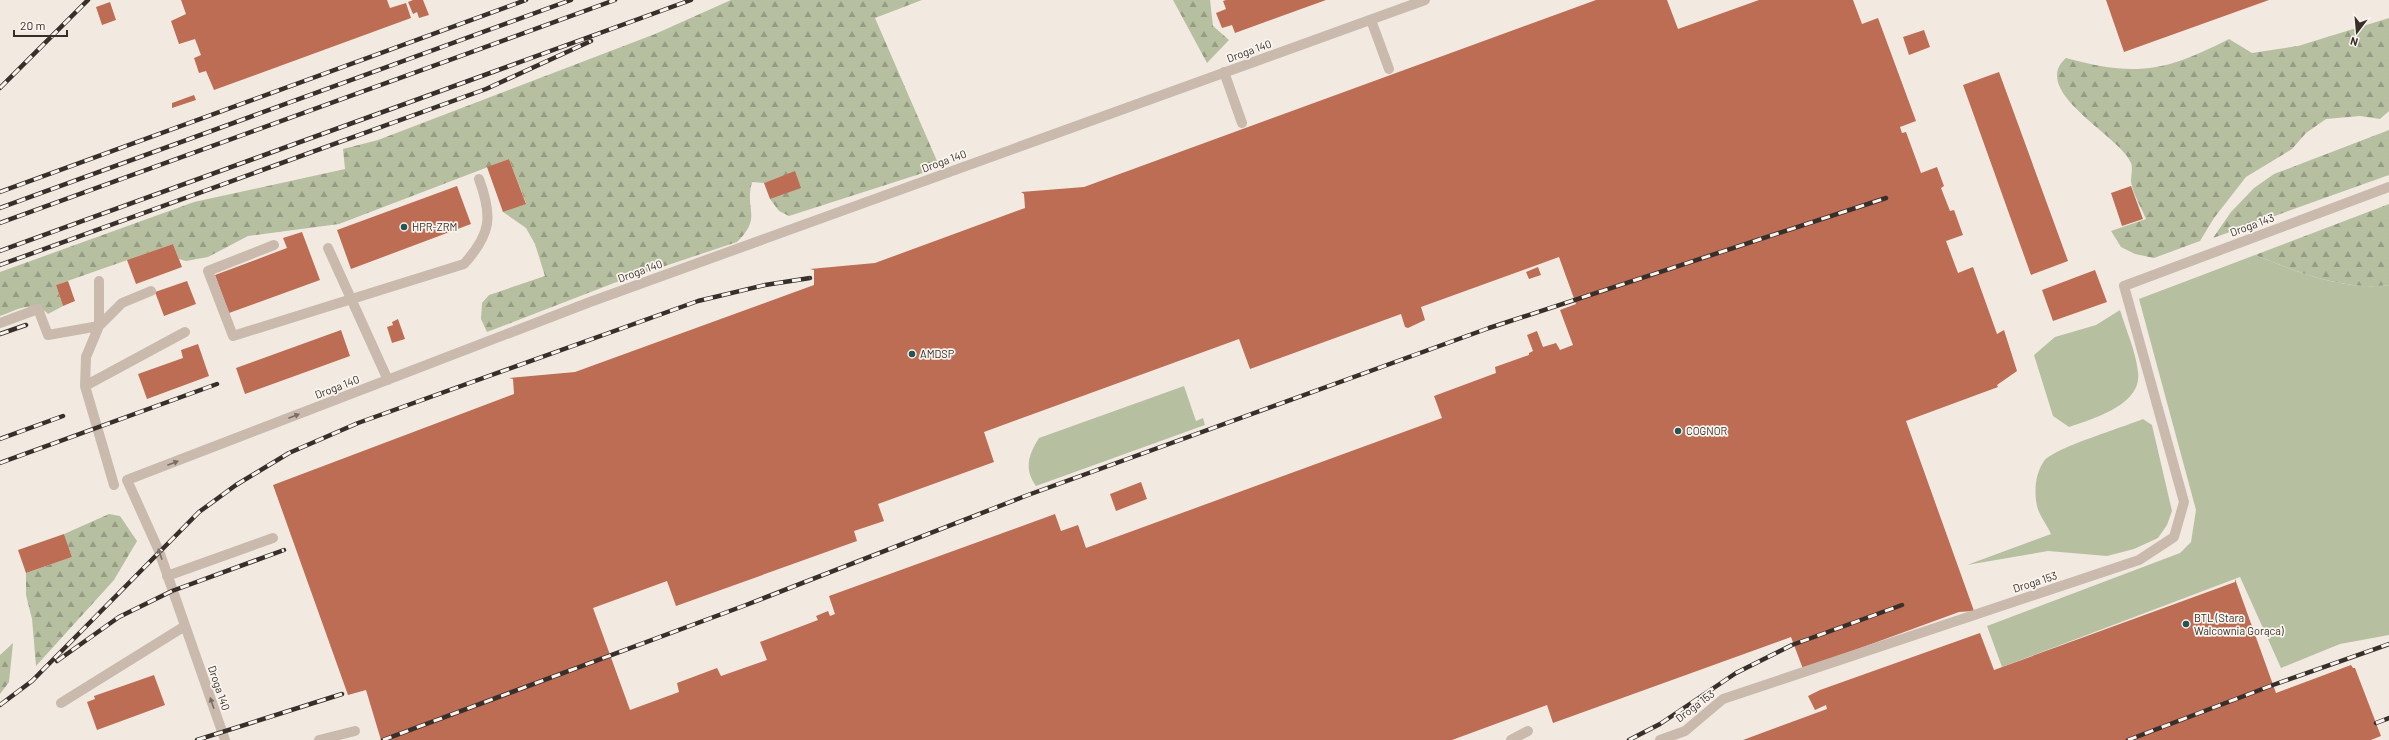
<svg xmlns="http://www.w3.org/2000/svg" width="2389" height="740" font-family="Barlow,sans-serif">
<defs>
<pattern id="forest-firs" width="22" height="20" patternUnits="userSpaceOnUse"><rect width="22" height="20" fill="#b6c0a1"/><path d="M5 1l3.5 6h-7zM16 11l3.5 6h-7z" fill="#959c83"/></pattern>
</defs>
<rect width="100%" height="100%" fill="#f2eae1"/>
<path fill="#b6c0a1" d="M2255,255C2297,272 2343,291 2389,285V635L2340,644L2281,668L2240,577L2002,667L1987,626L2180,553L2191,542L2196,510L2139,299Z
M2120,310C2126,330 2136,352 2138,372C2143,405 2091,419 2069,427L2053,416L2034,355L2055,337L2096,325Z
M1184,386L1196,421L1203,418L1205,425L1036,486C1024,470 1028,455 1039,438Z
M2143,419L2152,425L2172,511L2167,525L2158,538L2134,549L2107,556L2048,551L1967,565L2051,534C2047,525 2039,515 2037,506C2034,492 2035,474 2044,461C2054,448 2124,427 2143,419Z"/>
<path fill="url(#forest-firs)" d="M731,0H922L875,18L937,161L926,172L789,216L779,211L770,199L795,172L764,183L752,182C744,211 763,216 737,242L614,283L487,332L481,319L482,303L489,295L545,276L535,244L526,228L503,212L526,203L509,159L339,224L248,236L208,257L186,261L179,259L173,244L56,285L63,306L48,314C34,299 17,310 0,316V272L194,202L345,169L343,149L378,140L655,34Z
M1173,0H1210L1213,26L1229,40L1207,63Z
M2389,18V111L2380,119L2360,116L2326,119L2306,133L2292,149L2246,177L2214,218L2200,241L2154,258L2135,254L2121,247L2111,231L2146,219C2141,207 2133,194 2131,182C2131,176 2133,168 2131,163C2122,137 2028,91 2066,58C2136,77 2164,72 2229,39L2252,53L2298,46Z
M2389,130V175L2213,238L2231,212L2254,188L2274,174Z
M2389,204V285C2343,291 2297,272 2255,255Z
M109,514L120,516L137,541L114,580L36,666L32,619L26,595V573L72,557L64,534Z
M13,643L9,682L0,694V655Z"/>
<path fill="#bd6d53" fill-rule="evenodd" d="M181,0H387L390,8L406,3L411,18L214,90L206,71L199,73L194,58L201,55L195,39L179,44L171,21L186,14Z
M413,0H423L429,15L419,18L417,12L413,14L408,2Z
M1226,0H1326L1235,33L1232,25L1222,28L1216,13L1226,9L1223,1Z
M1596,0H1667L1678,29L1759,0H1853L1862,24L1878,18L1916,121L1900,127L1902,133L1906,132L1921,173L1937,167L1944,186L1941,188L1950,211L1954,210L1963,235L1946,241L1958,273L1973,267L1997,334L2004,330L2017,371L1997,385L1998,387L1906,421L1974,611L1959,612L1803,669L1791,637L1553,723L1547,705L1452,740H381L366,690L348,695L273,485L514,394L513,379L509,378L575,372L814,285V270L810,269L875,263L1025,208L1024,194L1021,192L1084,187ZM1559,257L1576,304L1560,310L1573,345L1560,350L1556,343L1543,347L1537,331L1527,335L1533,351L1529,353V355L1495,367L1496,373L1434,396L1442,418L1086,548L1078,525L1061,531L1055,514L829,596L835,614L830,616L828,611L816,616L818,620L760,642L767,660L721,676L717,668L677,683L679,692L630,710L593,608L667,581L676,606L857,541L854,531L884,521L878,504L994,462L984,432L1239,339L1250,369L1401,314L1405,327L1408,328L1425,320L1421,307Z
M2106,0H2269L2124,52Z
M110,2L116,20L102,25L96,7Z
M1924,30L1930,47L1909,55L1903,37Z
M1999,72L2068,261L2031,275L1963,85Z
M194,95L196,100L172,108V103Z
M509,159L526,204L503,212L487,167Z
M795,171L801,188L770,199L764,183Z
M457,186L471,224L351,269L337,230Z
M2131,186L2143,219L2122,226L2111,193Z
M302,232L320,280L229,313L215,275L287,248L283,238Z
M173,244L182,267L136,284L127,260Z
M1538,267L1541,275L1529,279L1526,272Z
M2095,270L2107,302L2053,321L2042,290Z
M68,281L75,301L63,306L56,285Z
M187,281L196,304L164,316L155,292Z
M398,319L405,339L392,343L387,327L393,325L392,322Z
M341,330L350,356L245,394L236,368Z
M198,344L209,376L147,399L138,374L183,358L181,350Z
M1141,482L1147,499L1116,511L1110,494Z
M64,534L72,557L26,573L18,550Z
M2235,579L2276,693L2351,665L2353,668H2355L2381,736L2371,740H1743L1827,709L1826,705L1815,710L1808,696L1820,690L1980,633L1994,670L2235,582Z
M154,675L165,705L97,730L87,702L95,699L94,696Z"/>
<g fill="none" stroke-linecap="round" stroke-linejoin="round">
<path stroke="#c9baad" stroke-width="10" d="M1371,20L1389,69
M1224,72L1242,123
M274,245L208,271L233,336L464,264C491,234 493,217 479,179
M328,248L388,380
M0,323L38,309L48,335L99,326V281
M85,386L185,332
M114,485L85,386L86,357L99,326L122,303L151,291
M167,576L273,538
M61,703L185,626
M225,740L159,551L127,480L590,302L1425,0
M319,740L355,731
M1511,740L1528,731
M1660,740L1685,731L1723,699L2139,560L2174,537L2184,502L2124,286L2389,187"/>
<defs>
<path id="rail" d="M0,88L88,0
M0,192L526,0
M0,208L571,0
M0,223L615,0
M0,251L691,0
M0,265L486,89L591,41
M0,334L26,325
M0,439L63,416
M0,463L217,384
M57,661L119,617L172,591L284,550
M0,705L32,681L199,512L236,485L289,453L358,423L698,301L765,285L810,278
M2376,723L2389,718
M197,740L342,694
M383,740L746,605L1028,495L1489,328L1886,198
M1629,740L1660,724L1736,673L1792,645L1902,605
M2128,740L2273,685L2389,644"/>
</defs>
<use href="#rail" stroke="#382f2b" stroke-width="4.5"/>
<use href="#rail" stroke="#f9f4ed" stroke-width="3" stroke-dasharray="9" stroke-linecap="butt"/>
</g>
<defs><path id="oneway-solid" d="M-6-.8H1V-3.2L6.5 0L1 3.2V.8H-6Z"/></defs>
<g fill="#796e66">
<use href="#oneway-solid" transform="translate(294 416) rotate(-21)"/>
<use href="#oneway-solid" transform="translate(173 463) rotate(-21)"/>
<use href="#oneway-solid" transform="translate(160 554) rotate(-110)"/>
<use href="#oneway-solid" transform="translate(212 703) rotate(-109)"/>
</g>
<g fill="#235457" stroke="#f9f4ed" stroke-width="1.5">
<circle cx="404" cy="227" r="4"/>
<circle cx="912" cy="354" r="4"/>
<circle cx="1678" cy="431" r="4"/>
<circle cx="2186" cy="624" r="4"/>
</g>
<g text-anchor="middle" stroke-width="3.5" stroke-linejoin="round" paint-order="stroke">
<g font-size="11" fill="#382f2b" stroke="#f9f4ed">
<text transform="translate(1249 51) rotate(-20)" y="4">Droga 140</text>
<text transform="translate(944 161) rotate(-20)" y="4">Droga 140</text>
<text transform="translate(2252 225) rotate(-20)" y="4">Droga 143</text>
<text transform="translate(640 271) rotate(-20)" y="4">Droga 140</text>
<text transform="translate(337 387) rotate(-21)" y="4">Droga 140</text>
<text transform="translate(2035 582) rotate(-18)" y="4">Droga 153</text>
<text transform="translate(219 688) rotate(71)" y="4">Droga 140</text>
<text transform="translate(1695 706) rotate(-37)" y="4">Droga 153</text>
</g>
<g font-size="11" fill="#382f2b" stroke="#f9f4ed" text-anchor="start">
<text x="412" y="231">HPR-ZRM</text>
<text x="920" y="358">AMDSP</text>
<text x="1686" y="435">COGNOR</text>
<text x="2194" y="622">BTL (Stara<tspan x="2194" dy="13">Walcownia Gorąca)</tspan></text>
</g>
</g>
<g transform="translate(2357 32) rotate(196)" stroke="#f9f4ed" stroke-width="3" paint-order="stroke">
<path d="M0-3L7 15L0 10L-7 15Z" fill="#382f2b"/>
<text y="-6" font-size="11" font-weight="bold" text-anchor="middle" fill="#382f2b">N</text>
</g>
<path d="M14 30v6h53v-6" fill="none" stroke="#382f2b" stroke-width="2"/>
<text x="20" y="30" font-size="12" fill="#382f2b" stroke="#f9f4ed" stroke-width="3" paint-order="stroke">20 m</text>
</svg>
